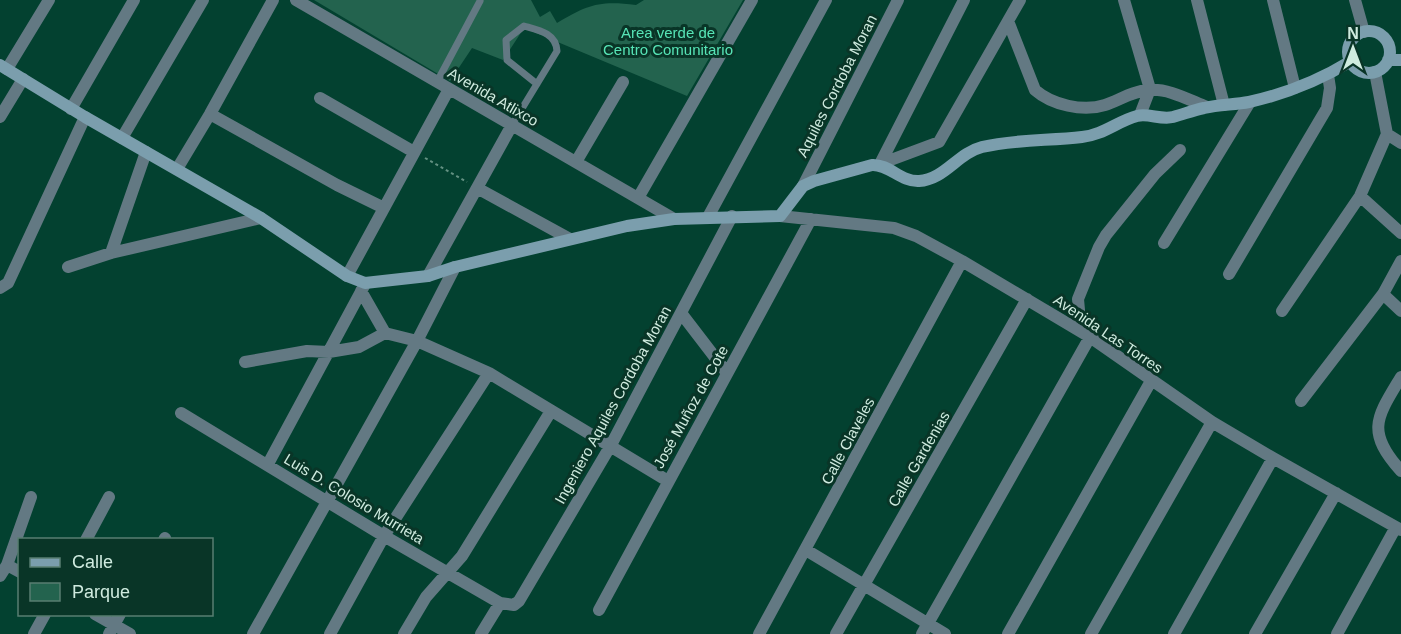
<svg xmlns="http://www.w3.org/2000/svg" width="1401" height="634" font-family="Helvetica,sans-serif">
<rect width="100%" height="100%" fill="#034130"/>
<path fill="#23634e" d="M314,0H531L540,17L550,11L557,23C587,5 599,0 636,5L644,0H743L687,96L524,28L503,60L472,48L450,81Z"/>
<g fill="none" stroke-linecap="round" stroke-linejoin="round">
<path stroke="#629081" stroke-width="2" stroke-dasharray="3 3" stroke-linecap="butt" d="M425,158L467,182"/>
<path stroke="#637983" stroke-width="7" d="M437,82L480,1
M512,125L557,51C556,33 538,30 524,26L506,40L507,60L537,84"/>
<path stroke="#637983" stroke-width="12" d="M296,0L674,219
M1124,0L1150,89L1140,115
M1197,0L1224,105
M1273,0L1295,88
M1355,0L1364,32
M1008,21L1035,90C1052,105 1083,112 1105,105C1120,100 1132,91 1149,90C1168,88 1189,100 1207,107
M7,69L49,0
M320,98L414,152
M71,109L134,0
M210,114L337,185L384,208
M0,117L23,79
M1387,134L1401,143
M122,138L203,0
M576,162L623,82
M880,164L939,142L1020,0
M880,164L964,0
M177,169L210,114L273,0
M803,186L898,0
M477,188L570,239
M1360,196L1401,233
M638,198L752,0
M780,216L894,228L916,236L962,261L1090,337L1212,422L1273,458L1401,530
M708,217L826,0
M1164,243L1250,102
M111,253L146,152
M68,267L111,253L261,218
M1229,274L1327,108L1330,88L1328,75
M347,276L449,89
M428,276L512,125
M0,288L8,283L85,117
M361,291L385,333L417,341L489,373L668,481
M1383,294L1401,311
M1282,311L1360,196L1387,134L1375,72
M681,313L727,373
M245,362L307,351L329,352L359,347L385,333
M1401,377C1377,417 1365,431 1401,471
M1301,401L1383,294L1401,261
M181,413L384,536L500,603L514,605L519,601L611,445L732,216
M268,464L364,286
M86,540L109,497
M164,540L165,538
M806,550L945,634
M7,565L20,572
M0,576L7,565L31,497
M599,610L811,219
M95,614L130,634
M34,634L45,614
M109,634L120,614
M253,634L417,341L455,267
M330,634L384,536L489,373
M404,634L426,597L462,556L551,411
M481,634L500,603
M759,634L962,261
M836,634L1027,299
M922,634L1090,337L1080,321L1078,299L1099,247L1106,235L1155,174L1180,150
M1008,634L1151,381
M1091,634L1212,422
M1174,634L1273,458
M1255,634L1336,493
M1337,634L1396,527"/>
<path stroke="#7b9ead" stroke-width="12" d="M1348 52a21 21 0 1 1 42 0a21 21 0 1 1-42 0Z
M1388,60H1401
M0,65L85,117L261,218L347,276L365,283L428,276L455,267L627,226L674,219L780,216L803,186L814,181L872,165C889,164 901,182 919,181C944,180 958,153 982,147C1015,139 1049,141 1082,137C1103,135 1118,121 1137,116C1148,113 1161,120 1173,117C1184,114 1194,110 1204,108C1219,104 1234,105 1249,102C1285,94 1320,80 1351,61"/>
</g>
<g text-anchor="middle" stroke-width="6" stroke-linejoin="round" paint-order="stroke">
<g font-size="15" fill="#57e4b6" stroke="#093527">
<text x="668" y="38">Area verde de<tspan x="668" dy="17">Centro Comunitario</tspan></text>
</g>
<g font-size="15" fill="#cfebdf" stroke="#093527">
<text transform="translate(837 86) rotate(-63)" y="5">Aquiles Cordoba Moran</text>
<text transform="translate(493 97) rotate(30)" y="5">Avenida Atlixco</text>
<text transform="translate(1108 334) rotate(34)" y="5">Avenida Las Torres</text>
<text transform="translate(613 405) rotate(-61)" y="5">Ingeniero Aquiles Cordoba Moran</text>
<text transform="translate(691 407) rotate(-61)" y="5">José Muñoz de Cote</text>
<text transform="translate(848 441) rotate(-62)" y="5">Calle Claveles</text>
<text transform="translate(919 459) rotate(-60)" y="5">Calle Gardenias</text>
<text transform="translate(354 499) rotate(31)" y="5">Luis D. Colosio Murrieta</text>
</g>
</g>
<rect x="18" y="538" width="195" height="78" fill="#093527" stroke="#587e71" stroke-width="1.5"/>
<rect x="30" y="558" width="30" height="9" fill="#7b9ead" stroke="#587e71" stroke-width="1.5"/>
<text x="72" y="568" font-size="18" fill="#cfebdf">Calle</text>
<rect x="30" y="583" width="30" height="18" fill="#23634e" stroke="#587e71" stroke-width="1.5"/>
<text x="72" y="598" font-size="18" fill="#cfebdf">Parque</text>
<g transform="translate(1353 48)" stroke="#093527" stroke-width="4.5" paint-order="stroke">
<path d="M0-4.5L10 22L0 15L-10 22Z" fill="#cfebdf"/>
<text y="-9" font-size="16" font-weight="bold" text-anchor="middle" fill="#cfebdf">N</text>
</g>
</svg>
